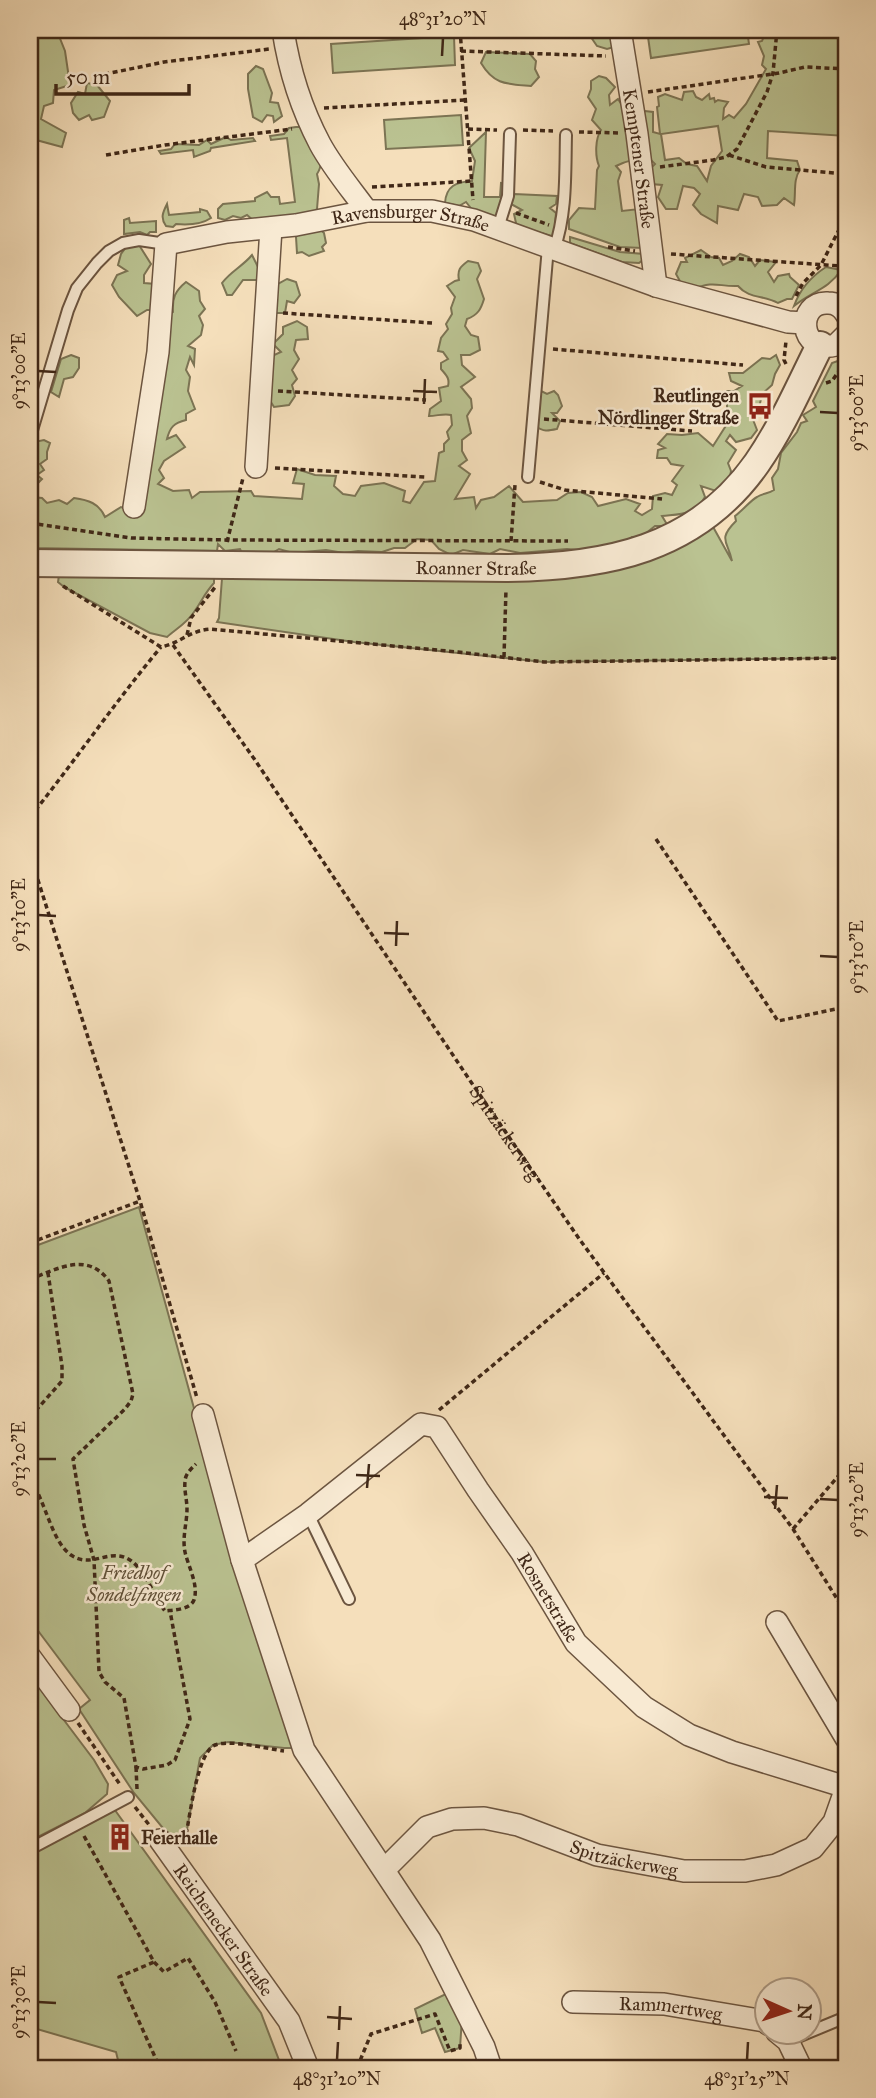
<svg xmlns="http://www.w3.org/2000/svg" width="876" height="2098" font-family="'IM FELL Great Primer',serif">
<rect width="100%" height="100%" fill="#f5dfbb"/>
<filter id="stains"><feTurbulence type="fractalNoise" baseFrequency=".00286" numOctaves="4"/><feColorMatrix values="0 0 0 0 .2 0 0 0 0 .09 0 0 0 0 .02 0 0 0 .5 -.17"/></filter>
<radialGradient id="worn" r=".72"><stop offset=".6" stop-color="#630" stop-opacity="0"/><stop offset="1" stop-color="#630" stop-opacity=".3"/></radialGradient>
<path fill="#bac291" stroke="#7c7454" stroke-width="2" fill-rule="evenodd" d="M30,30H58L57,31L65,51L70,85L54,90L53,103L44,106L41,119L66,133L62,147L36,140L30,149Z
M586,30H611L614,47L607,49L597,46Z
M647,30H747L749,44L651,58Z
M761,30H846V136L768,131L767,158L797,161L800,170C793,179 796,193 794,205L784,198L777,205L762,206L758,197L744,194L738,210L718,206L717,223L701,214L693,205L700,194L694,188L683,186L677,209H666L658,197L662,185L651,184L642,177L655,164L649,158C636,159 628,160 616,166L621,172L618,181L622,211L639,209L642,248L620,247L569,229V220L579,208L595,209L597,170L599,166C595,156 595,139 601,130L592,120L596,109L588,97L591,89V81L599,76L606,78L615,87L609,95L610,105L618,99L622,105L639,115L645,111L653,112V132L660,134L657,107L659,106L658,97L665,94L682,100L684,92L693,91L696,97L702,100L709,94L710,99L714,98L715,102L718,100L728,102L724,108L723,119L729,115L734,118L746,104L766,69L762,65L764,56L758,42L762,41L765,34ZM718,126L722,151L711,166L707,181L697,166L687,164L679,158L665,160L661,134Z
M454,36L455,65L333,73L331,44Z
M486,52L530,54L536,61L535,69L539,77L531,86C507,84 494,85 481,63Z
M256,66L263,69L272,93L270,102L278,103L282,116L274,122L273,116L267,115L262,122L253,117L248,89V74Z
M87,83L97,85L110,101L104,117L92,120L89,115L79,120L73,113L71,103L78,92L85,94Z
M461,115L463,145L386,149L384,120Z
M296,127H305C313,142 328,158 317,174L319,184L317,209L310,217L254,221L247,215L241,218L233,216L225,220L218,218V209L223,204L255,201V198L267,192L271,197H279L280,204L295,202L287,138L271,140L270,136L284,134L289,128Z
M486,132L484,197H500L501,183L506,184L507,207L495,218L474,212L466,202L459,206L445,203C446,186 456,182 472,181L475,161L469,148Z
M226,137L231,140L253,138L255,141L211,148L210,151L194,157L193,150L161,154L159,151L171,149L175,144L199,145L207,140L211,144Z
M514,194L557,196L556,204L550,208L556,213L555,224L559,229L557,238C546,234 536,230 524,233L516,223L514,214L522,210L511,204Z
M167,204L169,215L200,212V209L207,211L211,218C202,224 187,225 176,224L173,227L166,226C160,218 163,212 167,204Z
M129,218L130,223L156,221V232H150L147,235L140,232L124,234V220Z
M316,226L324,233L326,243L322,247L324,251L309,256L302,252L297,253L296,237L300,229Z
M570,237L620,252L644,254V259L639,263L622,262L570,243Z
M139,245L151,264L144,275V283L156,284L162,310H147L137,316L119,297L112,285L117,275L127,271L118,265L121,254L127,246Z
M701,250L711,257L719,258L723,265L732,261L740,254L749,257L755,266L760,260L776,262L768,272L774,282L778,276L789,274L790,277L799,285L792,299H787L778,303C764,295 749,299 738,286C719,287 714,280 694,289L681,283L676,274L681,262H687L685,258Z
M252,255L258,267V280H243L232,295H227L222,283C231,271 243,266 252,255Z
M468,261L478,263L481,271L477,279L484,299C481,309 478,315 467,319L465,326L471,335L478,337L480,350L470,355H461L462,365L475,377L461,387L471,399L472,408L467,416L471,433L462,440V451L467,460L459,466L470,474L455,499L474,497L476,508L481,500L494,497L509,486L523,502L557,500L568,493L581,492L592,497L598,506L626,499L640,504L635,511L642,515L652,509L653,496L665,493L672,495L677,485L672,481L683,466L671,464L667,458H657L658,450L665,448L658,444L667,434L682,435L698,433L713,446L727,424V391H734L742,386L731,381L729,373H743L762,358L770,359L776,355L780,365L775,374L772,385L762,394L758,413L752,417L757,430L751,438L736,442L730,435L726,441L736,450L728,463L731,471L729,483L716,491L701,486L705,497C694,516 680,514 662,516L668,526H655L640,538L632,537L624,544L586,560L578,550L567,549L520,553L500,549L490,554L463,550L451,555L439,549L431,540L417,539L405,548H394L382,552L358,551L344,553L326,550L293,553L279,549L269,555L242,553L240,549L225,551L218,544L217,551L30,548V459L34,442L44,440L50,443L47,452V459L40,464L44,470L37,475L42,479L35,486L32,497L42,498L47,503L59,500L67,504L74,498C88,500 99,503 105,517L121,507L140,514L162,318L173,312C172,298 175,291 186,282L199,291L200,301L205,309L199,316L203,325L201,335L188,346L195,349L194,365L190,357L186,370L190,377L188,391L195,409L186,414V420C174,423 170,427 167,439L176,435L185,447L164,461L159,470L164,478L158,484L173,491L189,490L192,498L200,492L251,491L254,496L302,499L304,484L293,483L297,469L315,475L336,476L334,486L343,494L355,496L361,486L384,483L405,491L403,501L410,503L424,482L435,481L439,453L444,451V444L449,439L447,432L452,425L451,415C444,413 437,416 429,416L430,409L441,401L439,388L448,386C450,378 446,375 441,369V363L448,359L443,352L438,351L441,338L448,329L446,324L452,314L451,308L455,297L447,286L455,281L459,280C457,270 460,267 468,261Z
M826,267L841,270C828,290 812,291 794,306C800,289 812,276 826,267Z
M287,279L296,282L300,295L294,303L287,301L285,313H275L276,295L278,284Z
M297,321L307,327L308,339L296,340L294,350L299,359L292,370L297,379L292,385L295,396L289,405L274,407L269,399L272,380L270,371L272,356L281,352L273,344L283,334V327Z
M71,355L79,358V368L73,377L64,379L59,397L51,392L61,359Z
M846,358V658L544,662L354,642L217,622L219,618L223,565L542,568L707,516L732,561C728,541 717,540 736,521L735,516C742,511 751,500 757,497C763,493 768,494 774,490L772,478L778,469L781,453L797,432L801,423L807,421L803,415L816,407L813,401L832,363Z
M541,391L547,394L554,391L558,395L562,406L557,413H552L560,421L557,429C548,431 544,432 535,426L538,418L533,414L535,396Z
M59,575H214V583C204,594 202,601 194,612C187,623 176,629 167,637L150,633L64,587L58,582Z
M139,1207L236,1562L294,1748H284L228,1742L213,1745L200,1758L186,1835L181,1842L176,1844L134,1793L79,1709L90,1700L30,1620V1248Z
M30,1675L94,1760L108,1784L107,1794L85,1813L30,1841Z
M112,1806L261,2013L282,2068H120L116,2052L30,2027V1851Z
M456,1989L463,2002L460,2048L445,2052L435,2028L422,2033L415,2009Z"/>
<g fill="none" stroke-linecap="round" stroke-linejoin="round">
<defs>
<path id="service" d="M498,228L508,196L510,134
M554,250C567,213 565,173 566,135
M30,437L68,310L77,288L97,263L109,251L123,243L139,240L166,244
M528,477L548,247
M308,1514L349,1599
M30,1849L128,1797
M788,2041L846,2017"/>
<g id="minor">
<path d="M283,30C289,69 301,108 320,144C333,168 351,189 367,211"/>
<path id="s2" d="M620,30L637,134L656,286"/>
<path d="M846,314C842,307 836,303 828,303C796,301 798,355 836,345L846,335"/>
<path d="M256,467L271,228"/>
<path id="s3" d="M134,507L158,352L166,244L227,232L296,225L367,211H432L474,220L656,286L788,322L805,323"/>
<path id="s4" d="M203,1415L242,1560L308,1514L421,1424L437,1427L478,1490L522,1553L576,1643L644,1707L689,1735L732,1752L846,1787"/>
<path d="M242,1560L304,1750L430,1940L484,2047L491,2068"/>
<path d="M777,1622L846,1738"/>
<path d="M30,1657L69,1710"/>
<path id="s5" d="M160,1840L289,2021L308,2068"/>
<path id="s6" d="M385,1869L427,1827L452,1819L484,1818L518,1825L597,1855L684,1871H745L776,1865L813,1848L834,1822L846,1788"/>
<path id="s7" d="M573,2002L664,2004L764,2021L768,2024"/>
<path d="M777,2032L788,2041L801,2068"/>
</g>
<g id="tertiary">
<path id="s8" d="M30,563L506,568C605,567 696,550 757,463C782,427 800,385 820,345"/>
</g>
</defs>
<use href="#service" stroke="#6c5540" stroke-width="14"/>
<use href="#minor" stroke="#6c5540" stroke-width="24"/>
<use href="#tertiary" stroke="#6c5540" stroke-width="30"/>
<g stroke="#3f2717" stroke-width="3.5" stroke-dasharray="5 3.5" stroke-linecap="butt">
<path d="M460,30L473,200"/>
<path d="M461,51L606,56"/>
<path d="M96,76L164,62L269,49"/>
<path d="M648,92L779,73L805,67L846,69"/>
<path d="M324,108L465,100"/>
<path d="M468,129L497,130"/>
<path d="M523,130L553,131"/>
<path d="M579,132L620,133"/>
<path d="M106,155L165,145L292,129"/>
<path d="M729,155L766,167L846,174"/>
<path d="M660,167L713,160L726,157L737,149L767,92L773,73L777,30"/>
<path d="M372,187L472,181"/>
<path d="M516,213L549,225"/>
<path d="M608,247L635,251"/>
<path d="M671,254L841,266L846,269"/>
<path d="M796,296L803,283L821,265L846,216"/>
<path d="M283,313L432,323"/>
<path d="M553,349L743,365"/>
<path d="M786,364L784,360L786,341"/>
<path d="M826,383L832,381L839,371L846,365"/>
<path d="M278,391L426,400"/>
<path d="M544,419L692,431"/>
<path d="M275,468L425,477"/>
<path d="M540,482L565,490L662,499"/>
<path d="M30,523L131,538L227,540L568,541"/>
<path d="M511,541L515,485"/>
<path d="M227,542L243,478"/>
<path d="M63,586L161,647C181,643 188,631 210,629L458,652L544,662L846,658"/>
<path d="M187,635L191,618L216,586"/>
<path id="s1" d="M173,645L255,760L471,1082L580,1240L793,1529L846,1613"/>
<path d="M504,657L506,589"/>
<path d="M30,817C75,761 115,702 161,647"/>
<path d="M656,839L778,1021L846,1007"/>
<path d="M30,855L140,1201L197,1398"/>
<path d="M30,1243L140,1201"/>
<path d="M30,1279C58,1269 87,1251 109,1281L133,1394L131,1401L125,1409L73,1459L84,1525L94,1560L99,1672L105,1682L124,1698L136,1767L143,1769L167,1765L175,1760L190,1719L170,1611"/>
<path d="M439,1410L604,1273"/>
<path d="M30,1417L62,1381V1366L48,1273"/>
<path d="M30,1480C46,1501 51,1541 71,1555C94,1571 113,1542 136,1565C149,1579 154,1596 165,1611C173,1610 190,1610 194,1600C199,1585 188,1566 185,1552C182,1537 187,1523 187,1509C187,1500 184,1490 185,1482C185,1474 191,1469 196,1464"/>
<path d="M793,1529L846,1467"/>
<path d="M78,1723L121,1786"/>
<path d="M136,1767L137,1789"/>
<path d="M135,1807L150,1826"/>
<path d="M84,1836L154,1962L119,1977L160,2068"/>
<path d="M183,1842L186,1835C190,1815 197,1757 213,1746C226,1738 268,1749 284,1751"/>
<path d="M154,1962L164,1972L188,1958L215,2002L236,2051"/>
<path d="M357,2068L371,2034L435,2014L450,2051L460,2048V2042"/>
</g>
<use href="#service" stroke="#f8ead3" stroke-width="10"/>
<use href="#minor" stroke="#f8ead3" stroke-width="21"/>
<use href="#tertiary" stroke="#f8ead3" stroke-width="26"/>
</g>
<path fill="none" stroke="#3f2717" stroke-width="2.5" d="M442,56L443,38M38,371L56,372M413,391L437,392M424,404L425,379M820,412L838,413M38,915L56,916M384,933L409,934M396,946L397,921M820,956L838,957M38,1459H56M356,1475L380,1476M367,1488L369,1464M764,1497L788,1498M820,1499L838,1500M775,1509L777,1485M38,2002L56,2003M327,2017L352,2019M339,2030L340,2006M337,2060L338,2042M747,2060L748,2042"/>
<defs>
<symbol id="bus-bare" viewBox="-9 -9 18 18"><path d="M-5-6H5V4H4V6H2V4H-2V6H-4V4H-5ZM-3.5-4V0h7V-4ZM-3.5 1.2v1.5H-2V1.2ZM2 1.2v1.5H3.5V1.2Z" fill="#8f2418" stroke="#f8ead3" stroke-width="2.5" paint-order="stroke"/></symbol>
<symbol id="building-bare" viewBox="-9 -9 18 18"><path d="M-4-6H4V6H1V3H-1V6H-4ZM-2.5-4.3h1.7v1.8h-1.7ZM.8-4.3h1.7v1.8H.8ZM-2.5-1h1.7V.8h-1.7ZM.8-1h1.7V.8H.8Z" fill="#8f2418" stroke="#f8ead3" stroke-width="2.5" paint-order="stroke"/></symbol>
</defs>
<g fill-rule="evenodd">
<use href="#bus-bare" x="741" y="387" width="38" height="38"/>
<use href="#building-bare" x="101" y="1818" width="38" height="38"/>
</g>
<g text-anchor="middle" stroke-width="5" stroke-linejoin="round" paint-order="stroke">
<g font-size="19" fill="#3f2717" stroke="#f8ead3">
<text dy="7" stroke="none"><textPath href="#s2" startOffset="130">Kemptener Straße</textPath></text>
<text dy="7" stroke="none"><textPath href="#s3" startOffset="513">Ravensburger Straße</textPath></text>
<text dy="7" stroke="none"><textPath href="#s8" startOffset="446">Roanner Straße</textPath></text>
<text dy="7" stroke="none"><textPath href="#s1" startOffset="590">Spitzäckerweg</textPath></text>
<text dy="7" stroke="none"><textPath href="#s4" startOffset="595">Rosnetstraße</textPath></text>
<text dy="7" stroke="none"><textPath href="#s6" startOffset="264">Spitzäckerweg</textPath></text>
<text dy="7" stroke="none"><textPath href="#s5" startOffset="110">Reichenecker Straße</textPath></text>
<text dy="7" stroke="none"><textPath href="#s7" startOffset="98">Rammertweg</textPath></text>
</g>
<g font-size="19" font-weight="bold" fill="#3f2717" stroke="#f8ead3" text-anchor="end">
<text x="739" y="402">Reutlingen<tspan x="739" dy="22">Nördlinger Straße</tspan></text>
<text x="141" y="1844" text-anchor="start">Feierhalle</text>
</g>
<g font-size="19" font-style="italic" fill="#5e4e36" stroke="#f8ead3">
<text x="134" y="1579">Friedhof<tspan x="134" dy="22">Sondelfingen</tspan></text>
</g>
</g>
<rect width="876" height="2098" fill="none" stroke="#f5dfbb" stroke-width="77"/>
<g transform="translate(788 2011) rotate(93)"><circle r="33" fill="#f8ead3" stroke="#ae9c88" stroke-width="2"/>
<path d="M0-5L12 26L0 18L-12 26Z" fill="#8f2418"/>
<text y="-10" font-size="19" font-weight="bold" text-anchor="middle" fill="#3f2717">N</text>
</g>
<path d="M56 84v10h133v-10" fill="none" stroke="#3f2717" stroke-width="3.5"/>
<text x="66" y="84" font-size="21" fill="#3f2717" stroke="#f8ead3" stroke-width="5" paint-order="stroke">50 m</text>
<rect x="38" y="38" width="800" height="2022" fill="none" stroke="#3f2717" stroke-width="2.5"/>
<g font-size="18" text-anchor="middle" fill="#3f2717">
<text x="443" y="25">48°31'20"N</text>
<text transform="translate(19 371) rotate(-90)" y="6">9°13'00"E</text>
<text transform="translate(857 413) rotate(-90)" y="6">9°13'00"E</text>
<text transform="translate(19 915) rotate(-90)" y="6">9°13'10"E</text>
<text transform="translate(857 957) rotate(-90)" y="6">9°13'10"E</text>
<text transform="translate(19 1459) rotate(-90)" y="6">9°13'20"E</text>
<text transform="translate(857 1500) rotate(-90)" y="6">9°13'20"E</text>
<text transform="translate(19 2002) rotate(-90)" y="6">9°13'30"E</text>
<text x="337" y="2085">48°31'20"N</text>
<text x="747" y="2085">48°31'25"N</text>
</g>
<rect width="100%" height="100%" filter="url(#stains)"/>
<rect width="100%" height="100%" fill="url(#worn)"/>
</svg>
